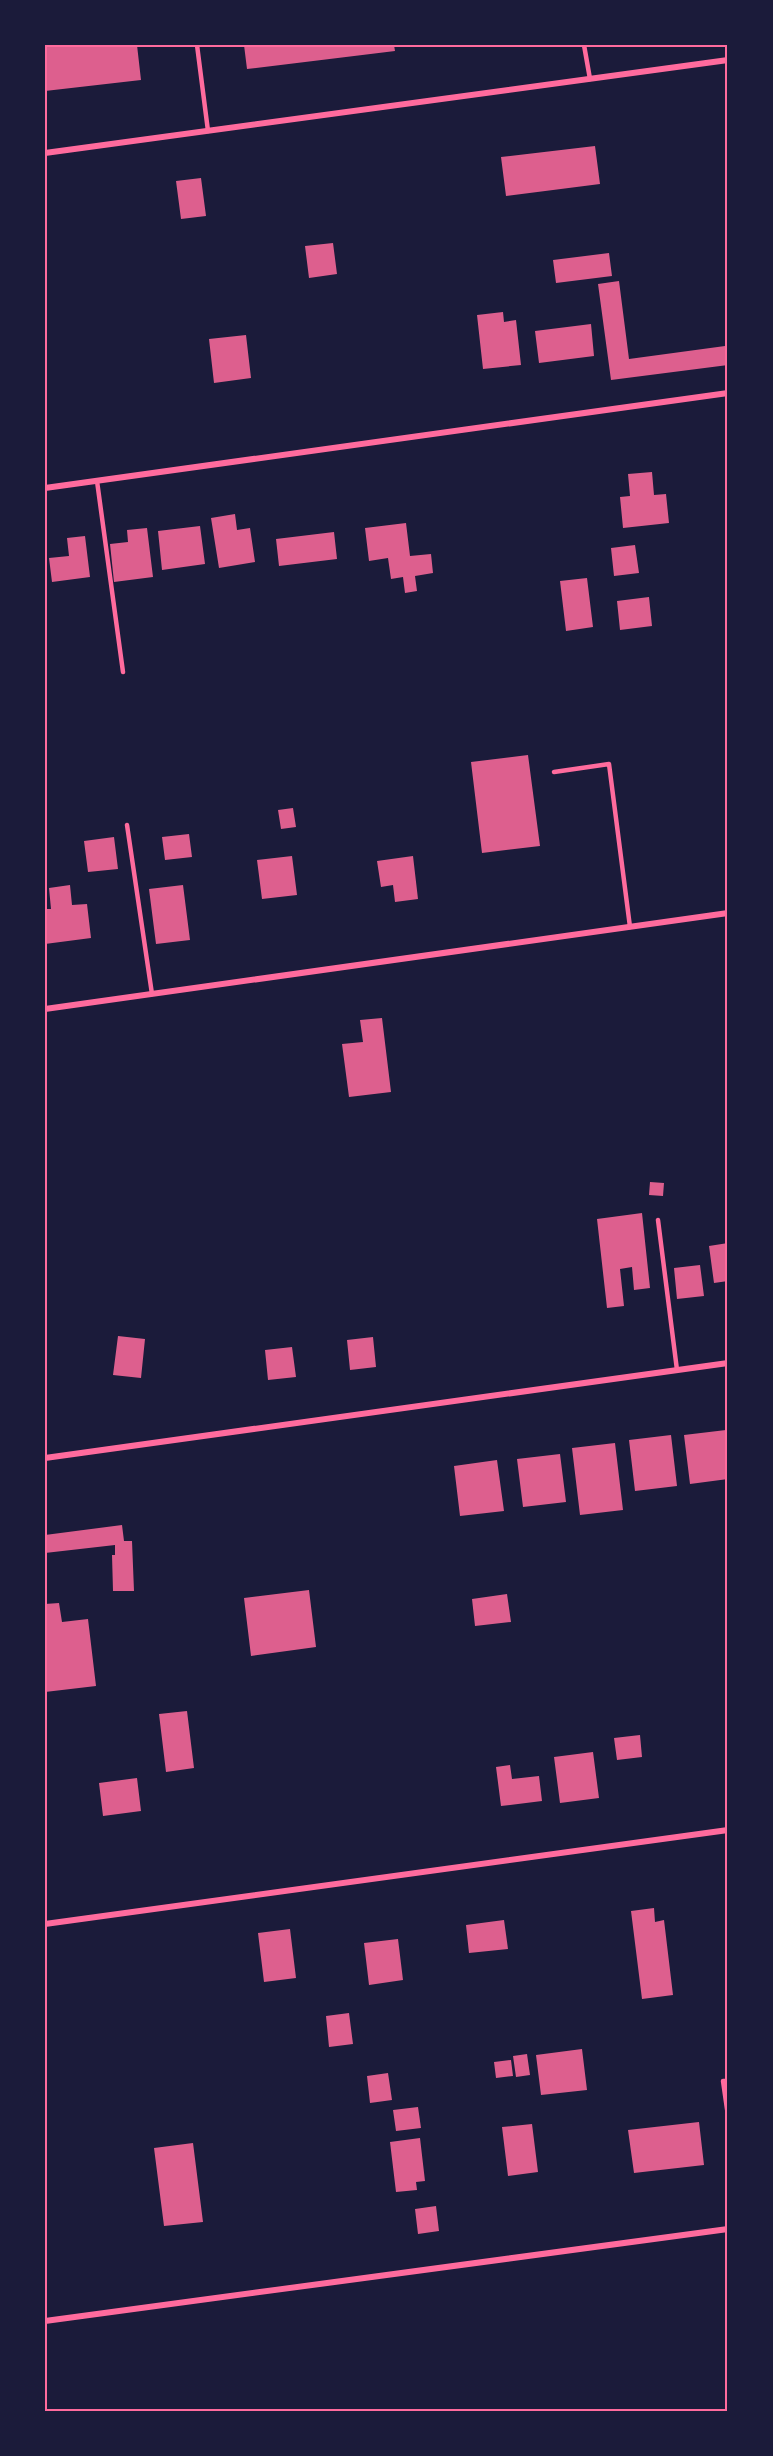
<svg xmlns="http://www.w3.org/2000/svg" width="773" height="2456" font-family="Mulish,sans-serif">
<rect width="100%" height="100%" fill="#1b1b3a"/>
<path fill="#dd5f8e" d="M45,45H137L141,80L45,91Z
M244,45H394L395,51L247,69Z
M595,146L600,184L506,196L501,157Z
M201,178L206,216L181,219L176,181Z
M333,243L337,274L309,278L305,246Z
M609,253L612,276L556,283L553,260Z
M619,281L629,359L725,346L728,365L611,380L598,284Z
M503,312L504,322L516,320L521,365L483,369L477,315Z
M591,324L594,356L539,363L535,331Z
M246,335L251,378L214,383L209,339Z
M652,472L654,495L666,494L669,523L623,528L620,497L630,496L628,474Z
M235,514L237,530L250,528L255,562L219,568L211,518Z
M406,523L410,556L431,554L433,573L415,576L417,591L405,593L403,577L391,579L388,558L369,561L365,528Z
M200,526L205,564L162,570L158,531Z
M147,528L153,577L114,582L110,544L128,542L127,530Z
M334,532L337,559L279,566L276,539Z
M85,536L90,577L52,582L49,558L69,556L67,538Z
M635,545L639,573L614,576L611,548Z
M587,578L593,627L566,631L560,581Z
M649,597L652,626L620,630L617,601Z
M528,755L540,846L482,853L471,762Z
M293,808L296,827L281,829L278,810Z
M189,834L192,857L165,860L162,837Z
M114,837L118,869L88,872L84,841Z
M292,856L297,895L262,899L257,860Z
M413,856L418,899L395,902L393,885L381,887L377,861Z
M70,885L72,905L87,904L91,938L45,944V909H51L49,888Z
M183,885L190,940L156,944L149,889Z
M382,1018L391,1092L349,1097L342,1044L363,1042L360,1020Z
M650,1182L664,1183L663,1196L649,1195Z
M642,1213L650,1288L634,1290L632,1267L620,1269L624,1306L607,1308L597,1219Z
M728,1243V1281L714,1283L709,1246Z
M700,1265L704,1296L677,1299L674,1268Z
M118,1336L145,1339L141,1378L113,1375Z
M373,1337L376,1367L350,1370L347,1340Z
M292,1347L296,1377L268,1380L265,1350Z
M726,1430L728,1479L690,1484L684,1435Z
M671,1435L677,1486L635,1491L629,1440Z
M615,1443L623,1510L580,1515L572,1448Z
M560,1454L566,1502L523,1507L517,1459Z
M497,1460L504,1511L460,1516L454,1466Z
M122,1525L124,1541H132L134,1591H113L112,1555H115V1545L45,1553V1535Z
M309,1590L316,1647L251,1656L244,1598Z
M507,1594L511,1622L475,1626L472,1599Z
M59,1603L62,1622L88,1619L96,1686L45,1692V1604Z
M187,1711L194,1768L166,1772L159,1714Z
M640,1735L642,1757L617,1760L614,1738Z
M593,1752L599,1798L560,1803L554,1757Z
M510,1765L512,1779L539,1776L542,1801L501,1806L496,1767Z
M137,1778L141,1811L103,1816L99,1783Z
M654,1908L655,1922L664,1920L673,1995L642,1999L631,1911Z
M504,1920L508,1949L469,1953L466,1925Z
M290,1929L296,1978L264,1982L258,1933Z
M398,1939L403,1980L369,1985L364,1943Z
M349,2013L353,2044L329,2047L326,2016Z
M582,2049L587,2090L541,2095L536,2055Z
M527,2054L530,2075L516,2077L513,2056Z
M511,2060L513,2076L496,2078L494,2062Z
M388,2073L392,2100L370,2103L367,2076Z
M418,2107L421,2128L396,2131L393,2110Z
M699,2122L704,2165L634,2173L628,2130Z
M532,2124L538,2172L508,2176L502,2127Z
M420,2138L425,2181L416,2182L417,2190L396,2192L390,2142Z
M193,2143L203,2222L164,2226L154,2148Z
M436,2206L439,2231L418,2234L415,2209Z"/>
<g fill="none" stroke-linecap="round" stroke-linejoin="round">
<path stroke="#ff6b9d" stroke-width="4.5" d="M197,45L208,131
M584,45L590,79
M97,481L123,672
M554,772L609,764L630,927
M127,825L152,994
M658,1220L677,1370
M728,2081H723L728,2116"/>
<path stroke="#ff6b9d" stroke-width="6" d="M45,153L728,60
M45,488L728,393
M45,1009L728,913
M45,1458L728,1363
M45,1924L728,1830
M45,2321L728,2229"/>
</g>
<rect width="773" height="2456" fill="none" stroke="#1b1b3a" stroke-width="93"/>
<rect x="46" y="46" width="680" height="2364" fill="none" stroke="#ff6b9d" stroke-width="2"/>
</svg>
